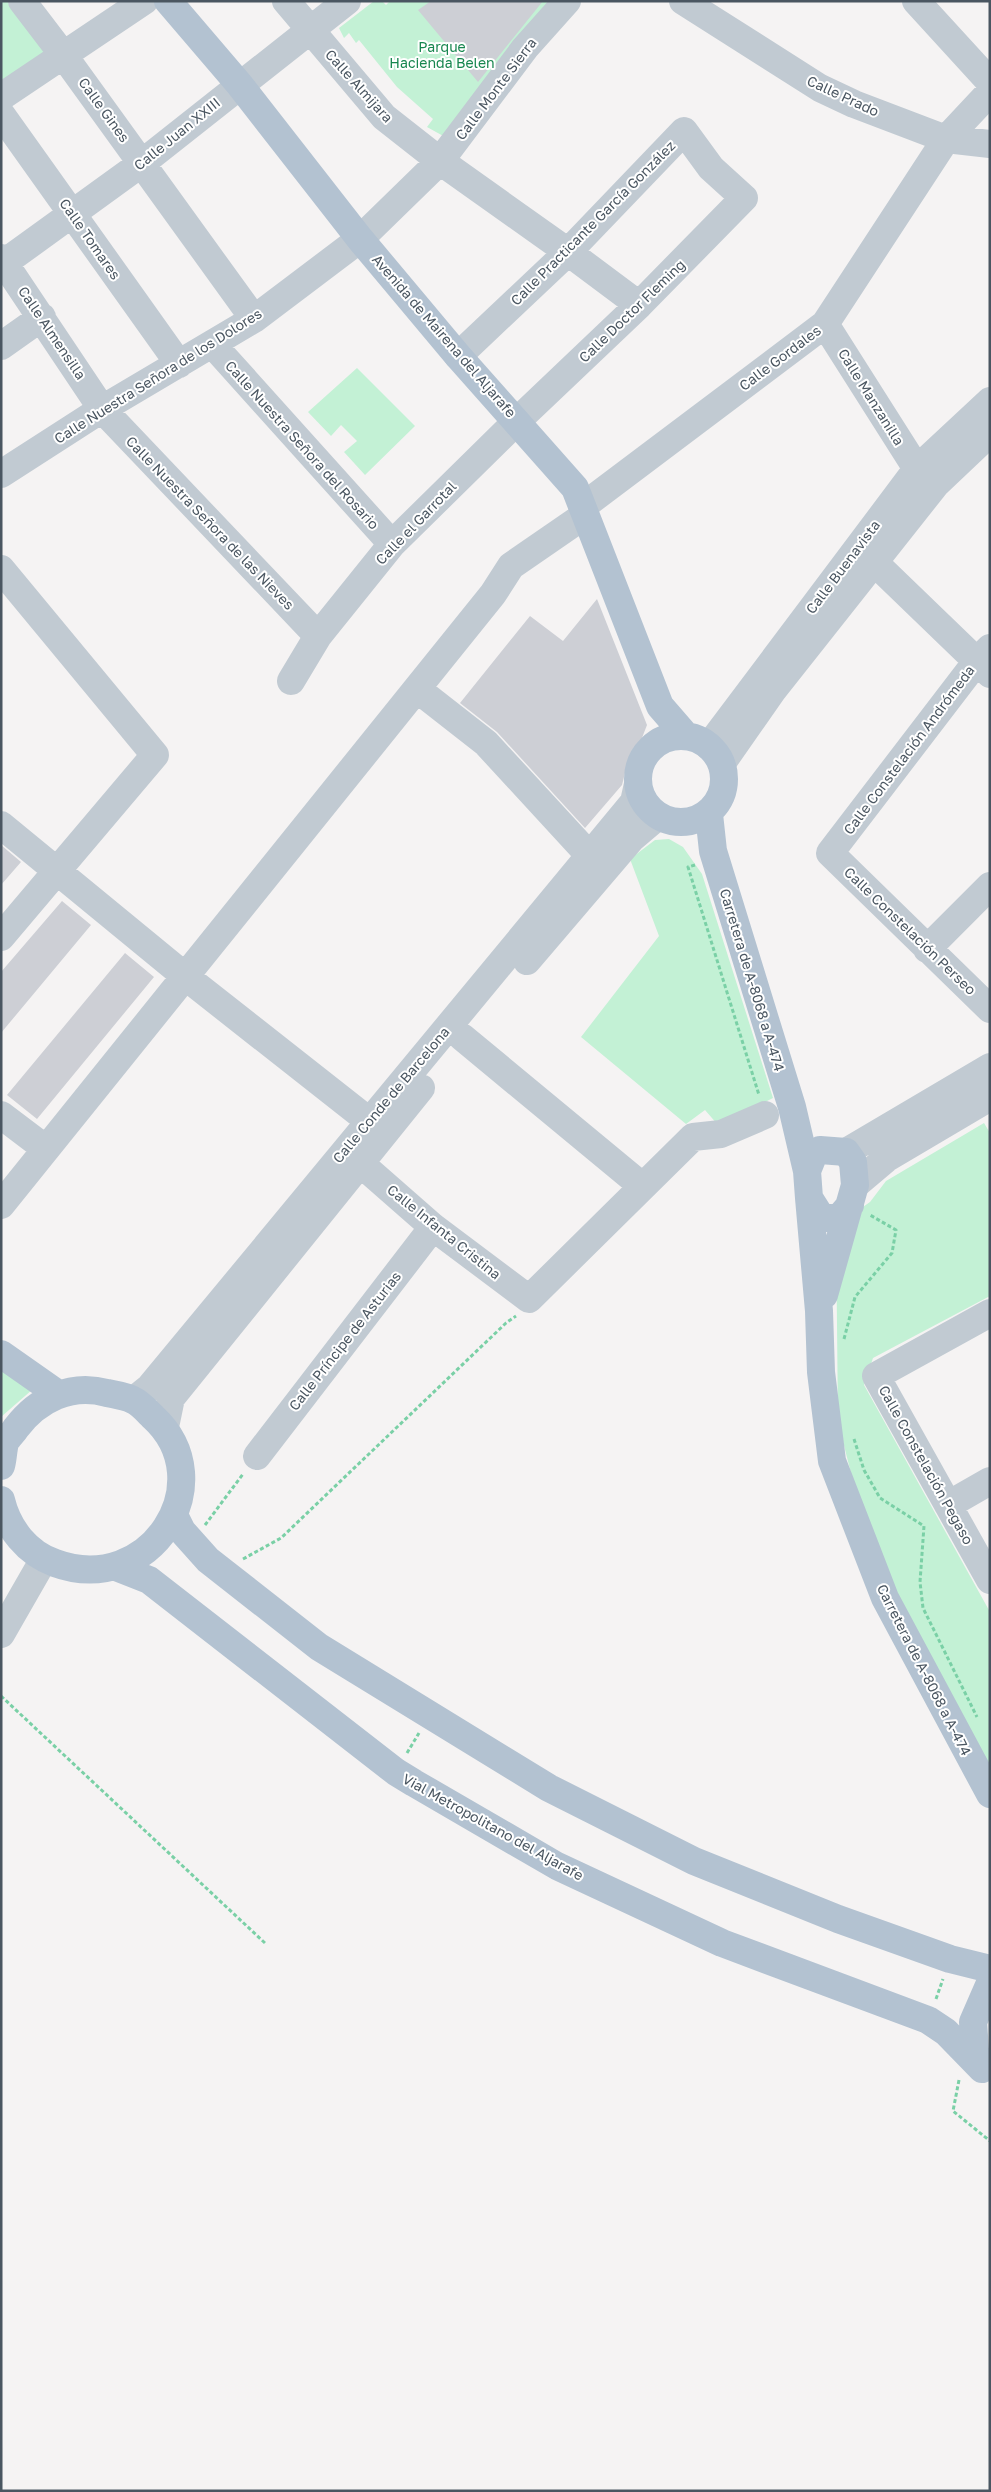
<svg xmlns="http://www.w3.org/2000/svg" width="991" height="2492" font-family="'Golos Text',sans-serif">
<rect width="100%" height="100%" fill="#f5f3f3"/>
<path fill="#c3f1d5" d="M1,1H22L64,56L1,97Z
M374,1H382L386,5L390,1H553L445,137L427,127L433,119L397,87L359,40L356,43L349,33L344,38L339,28Z
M357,368L415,426L365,475L344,452L357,441L341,425L331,436L308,412Z
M669,839L683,847L702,874L773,1098L718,1125L705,1110L686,1124L581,1037L659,936L630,859L655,840Z
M984,1123L990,1133V1296L873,1358L864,1385L990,1612V1772L866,1532L838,1422L836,1226L870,1202L886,1181Z
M1,1367L33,1389L1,1417Z"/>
<path fill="#cdcfd5" d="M431,1H543L478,82L418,10Z
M597,599L647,725L640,743L629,757L622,785L585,828L497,732L460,703L530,616L563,641Z
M1,845L21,862L1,885Z
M62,901L91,925L1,1033V972Z
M125,953L154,977L37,1119L7,1095Z"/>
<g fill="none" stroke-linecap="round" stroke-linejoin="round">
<path stroke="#7ad0a6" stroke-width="3" stroke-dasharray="4 2.5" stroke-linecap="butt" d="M695,865L688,867L759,1095
M844,1339L855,1297L892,1253L896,1230L870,1215
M854,1439L864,1470L880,1498L924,1526L920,1582L923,1608L977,1717
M205,1525L243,1474
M243,1559L281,1538L506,1323L516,1316
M1,1696L266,1944
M407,1753L419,1733
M936,1999L943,1979
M959,2080L953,2111L990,2141"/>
<path stroke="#c1cad2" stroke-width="28" d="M22,1L64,56L254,319
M286,1L384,117L440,161L568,252L639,305
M683,1L820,88L854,104L946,139L990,144
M916,1L990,82
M1,97L144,1
M1,114L179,364
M1,258L102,409L318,636
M4,263L142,163L347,1
M825,324L917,469
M213,345L392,544
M1,346L42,317
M1,474L102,409L254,319L360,239L440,161L525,48L567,1
M582,507L825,324L946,139L990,92
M875,563L990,674
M1,569L155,755L1,937
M990,648L977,661L830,853L990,1009
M291,681L318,636L392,544L517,421L639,305L744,198L711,168L684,131L568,252L458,356
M417,689L486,743L590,856
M709,746L917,469L990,401
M722,763L773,690L936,484L990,433
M1,825L186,977L369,1121
M927,949L990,886
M527,961L632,838L658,816
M462,1037L642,1186
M1,1115L46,1149
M846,1152L990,1067
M360,1163L433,1227L529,1299L693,1137L721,1134L765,1115
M855,1185L887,1158L990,1097
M1,1205L493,594L511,566L585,515
M990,1313L876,1376L990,1580
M134,1400L150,1387L634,802L638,784
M165,1427L171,1398L421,1088
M257,1456L433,1227
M948,1505L990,1481
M1,1634L44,1559"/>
<path stroke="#b3c2d1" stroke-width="28" d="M168,1L239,84L360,239L458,356L575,488L660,706L686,736
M638 779a43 43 0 1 1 86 0a43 43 0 1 1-86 0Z
M709,814L713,851L792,1107L807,1171L809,1198L821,1217L838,1219L850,1205
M807,1171L813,1156L820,1150L846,1152L853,1162L855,1185L824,1295
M809,1198L819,1311L821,1372L832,1461L885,1598L990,1794
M1,1354L58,1394
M1,1466C3,1459 3,1450 5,1443C7,1438 13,1433 16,1428C38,1399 71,1383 107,1393C116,1395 125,1396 133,1400C140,1403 147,1411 153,1417C224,1482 150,1598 55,1563C27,1553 8,1529 1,1500
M174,1515L182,1531L208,1560L319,1647L549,1788L694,1861L838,1919L950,1959L990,1969
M116,1567L149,1580L396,1772L414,1783L557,1866L722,1943L928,2020L946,2032L982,2069
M982,2069L975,2050L973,2022L990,1983"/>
</g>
<g text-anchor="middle" stroke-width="4" stroke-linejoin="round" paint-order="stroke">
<g font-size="14" fill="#17864f" stroke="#fff">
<text x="442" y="52">Parque<tspan x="442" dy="16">Hacienda Belen</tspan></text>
</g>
<g font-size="14" fill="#4a5661" stroke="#fff">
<text transform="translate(359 86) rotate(48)" y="5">Calle Almijara</text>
<text transform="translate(496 89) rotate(-53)" y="5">Calle Monte Sierra</text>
<text transform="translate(843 96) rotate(25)" y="5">Calle Prado</text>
<text transform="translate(104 110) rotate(54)" y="5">Calle Gines</text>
<text transform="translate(177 134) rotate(-39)" y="5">Calle Juan XXIII</text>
<text transform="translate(593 223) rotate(-45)" y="5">Calle Practicante García González</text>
<text transform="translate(90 239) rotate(55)" y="5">Calle Tomares</text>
<text transform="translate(632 311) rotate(-44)" y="5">Calle Doctor Fleming</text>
<text transform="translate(52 333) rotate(56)" y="5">Calle Almensilla</text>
<text transform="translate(444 336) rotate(49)" y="5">Avenida de Mairena del Aljarafe</text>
<text transform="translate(780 358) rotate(-37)" y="5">Calle Gordales</text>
<text transform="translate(158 376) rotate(-32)" y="5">Calle Nuestra Señora de los Dolores</text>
<text transform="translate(871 397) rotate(58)" y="5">Calle Manzanilla</text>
<text transform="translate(302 445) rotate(48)" y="5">Calle Nuestra Señora del Rosario</text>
<text transform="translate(210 523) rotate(46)" y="5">Calle Nuestra Señora de las Nieves</text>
<text transform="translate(416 523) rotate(-46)" y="5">Calle el Garrotal</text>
<text transform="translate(843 567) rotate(-53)" y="5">Calle Buenavista</text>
<text transform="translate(909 750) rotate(-53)" y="5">Calle Constelación Andrómeda</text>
<text transform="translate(910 931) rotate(44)" y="5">Calle Constelación Perseo</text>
<text transform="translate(752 980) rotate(73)" y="5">Carretera de A-8068 a A-474</text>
<text transform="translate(391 1095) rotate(-50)" y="5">Calle Conde de Barcelona</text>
<text transform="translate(444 1232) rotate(39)" y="5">Calle Infanta Cristina</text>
<text transform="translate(345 1341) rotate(-52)" y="5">Calle Príncipe de Asturias</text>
<text transform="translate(926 1465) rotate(61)" y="5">Calle Constelación Pegaso</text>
<text transform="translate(924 1670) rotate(63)" y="5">Carretera de A-8068 a A-474</text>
<text transform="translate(493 1827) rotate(29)" y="5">Vial Metropolitano del Aljarafe</text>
</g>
</g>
<rect width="991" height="2492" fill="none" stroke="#4a5661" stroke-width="5"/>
</svg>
